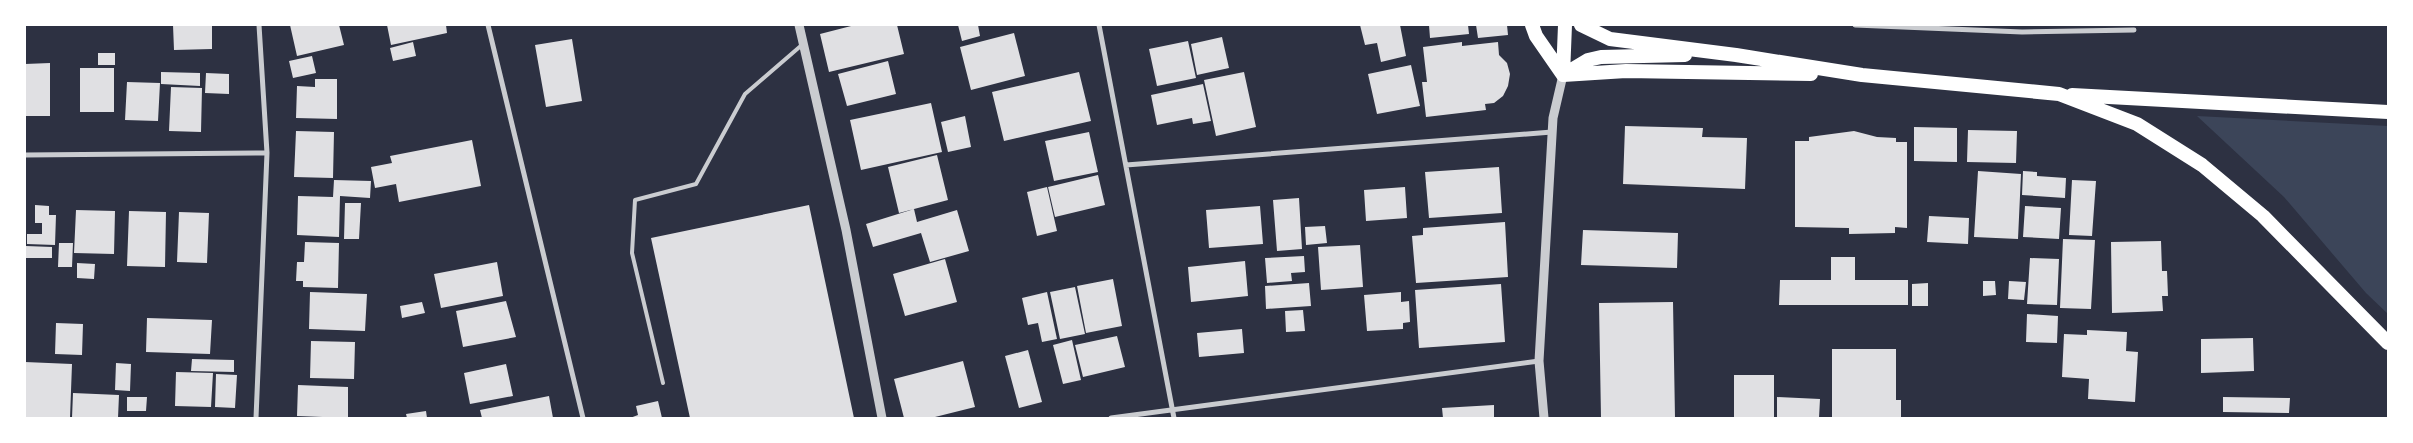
<svg xmlns="http://www.w3.org/2000/svg" width="2413" height="443" font-family="Commissioner,sans-serif">
<rect width="100%" height="100%" fill="#2d3142"/>
<path fill="#3c4559" d="M2197,116L2388,126V314L2366,293L2284,197Z"/>
<path fill="#e0e0e3" d="M173,25H212V49L174,50Z
M290,25H339L344,45L297,56Z
M387,25H446L447,33L391,45Z
M855,25H897L904,54L829,72L820,34Z
M958,25H978L980,36L962,41Z
M1360,25H1400L1406,56L1381,62L1377,43L1365,45Z
M1429,25H1468L1469,34L1430,38Z
M1476,25H1507L1508,35L1478,38Z
M1014,33L1025,76L971,90L960,47Z
M1222,37L1229,68L1197,75L1191,44Z
M572,39L582,101L546,107L535,45Z
M1188,41L1196,78L1157,86L1149,49Z
M413,42L416,56L393,61L390,48Z
M1462,42V46L1498,42L1499,55L1507,63L1510,74L1508,86L1503,96L1494,103L1485,104L1486,110L1426,117L1422,82H1427L1423,47Z
M98,53H115V65H98Z
M312,56L316,73L293,78L289,61Z
M888,61L896,94L847,106L838,74Z
M50,63V116H25V64Z
M1411,65L1420,106L1377,114L1368,74Z
M80,68H114V112H80Z
M161,72L200,73V86L161,84Z
M1079,72L1091,121L1004,141L992,92Z
M1244,72L1256,127L1216,136L1204,80Z
M206,73L229,74V94L205,93Z
M315,79H337V119L296,118L297,86L315,87Z
M127,82L160,83L158,121L125,120Z
M1203,84L1211,121L1193,124L1192,118L1157,125L1151,95Z
M171,87L202,88L201,132L169,131Z
M931,103L942,152L861,170L850,120Z
M965,116L971,147L948,152L941,122Z
M1625,126L1703,128L1702,137L1747,138L1745,189L1623,184Z
M1914,127L1957,128V162L1914,161Z
M1968,130L2017,131L2016,163L1967,162Z
M296,131L334,132L333,178L294,177Z
M1854,131L1877,137L1896,138V142H1907V228L1895,227V233L1849,234V228L1795,227V141H1809V137Z
M1089,132L1098,172L1054,181L1045,141Z
M472,140L481,186L399,202L396,184L375,188L371,167L392,163L390,156Z
M937,155L948,200L899,213L888,167Z
M1499,167L1502,213L1429,218L1425,172Z
M1978,171L2021,174L2018,239L1974,237Z
M2023,171L2037,172V176L2066,178L2065,198L2022,195Z
M1098,175L1105,205L1055,217L1048,187Z
M334,180L371,181L370,198L340,196L339,237L297,235L298,196L333,197Z
M2072,180L2096,181L2092,236L2069,235Z
M1047,187L1057,231L1037,236L1027,192Z
M1405,187L1407,218L1366,221L1364,190Z
M1299,198L1302,249L1277,251L1273,200Z
M345,203H361L359,239H344Z
M35,205L49,206V215H56L55,245L27,244V234H42V223H35Z
M809,205L854,418H690L651,238Z
M1260,206L1263,244L1209,248L1206,210Z
M2025,206L2061,208L2059,239L2023,237Z
M914,209L917,222L957,210L969,251L930,262L921,233L873,247L866,224Z
M76,210L115,211L114,254L74,253Z
M129,211L166,212L165,267L127,266Z
M179,212L209,213L207,263L177,262Z
M1929,216L1969,218L1968,244L1927,242Z
M1505,222L1508,277L1416,283L1412,236L1423,235V228Z
M1325,226L1327,243L1306,245L1305,227Z
M1583,230L1678,233L1677,268L1581,265Z
M2063,239L2095,240L2091,309L2060,308Z
M2161,241L2162,271H2167L2168,296H2162L2163,311L2112,313L2111,242Z
M305,242L339,243L338,288L303,287V281H296L297,262H304Z
M59,243H73L72,267H58Z
M1360,245L1363,287L1321,290L1318,247Z
M26,246L52,247V258H26Z
M1304,256L1305,272L1291,273L1292,281L1267,283L1265,258Z
M1831,257H1855V280H1908V305H1779L1780,280H1831Z
M2030,258L2059,259L2057,305L2027,304Z
M945,259L957,302L905,316L893,274Z
M1245,261L1248,296L1191,302L1188,267Z
M497,262L503,296L441,308L434,274Z
M77,263L95,264L94,279L77,278Z
M1113,279L1122,326L1086,333L1077,286Z
M1983,281H1995L1996,295L1983,296Z
M2009,281L2026,282L2024,300L2008,299Z
M1309,283L1311,306L1266,309L1265,286Z
M1928,283V306H1912V284Z
M1501,284L1505,342L1419,348L1415,290Z
M1075,287L1085,334L1060,339L1050,292Z
M310,292L367,294L365,331L309,329Z
M1047,292L1057,339L1042,342L1038,323L1028,325L1022,298Z
M1401,292V302L1409,301L1410,322L1403,323V329L1367,331L1364,295Z
M506,301L516,337L463,347L456,311Z
M422,302L425,313L402,318L400,306Z
M1673,302L1675,418H1601L1599,303Z
M1303,310L1305,331L1286,332L1285,311Z
M2027,314L2058,316L2057,343L2026,342Z
M147,318L212,320L210,354L146,352Z
M56,323L83,324L82,355L55,354Z
M1242,329L1244,353L1199,357L1197,333Z
M2087,330L2127,332L2126,351L2138,352L2135,402L2088,399L2089,379L2062,377L2064,334L2087,335Z
M1117,336L1125,367L1083,377L1075,345Z
M2253,338L2254,371L2201,373V339Z
M1072,340L1081,380L1063,384L1053,345Z
M311,341L355,342L354,379L310,378Z
M1832,349H1896V400H1901V418H1832Z
M1028,350L1042,402L1019,408L1005,356Z
M192,359L234,360V372L191,371Z
M963,361L975,407L931,418H904L894,379Z
M25,362L72,364L70,418H25Z
M116,363L131,364L130,391L115,390Z
M506,364L513,396L470,404L464,373Z
M176,372L213,373L211,407L175,406Z
M216,374L237,375L235,408L215,407Z
M1734,375H1774V418H1734Z
M298,385L348,387V418L297,416Z
M73,393L119,395L118,418H72Z
M549,396L553,418H482L480,410Z
M127,397H147L146,411H127Z
M1777,397L1820,399L1819,418H1777Z
M2223,397L2290,398L2289,413L2223,412Z
M658,401L662,418H630L638,415L636,406Z
M1494,405V418H1443L1442,408Z
M426,411L427,418H407L406,414Z"/>
<g fill="none" stroke-linecap="round" stroke-linejoin="round">
<path stroke="#caccd0" stroke-width="4" d="M663,383L632,253L635,200L696,184L745,94L803,44"/>
<path stroke="#caccd0" stroke-width="5" d="M488,25L583,418
M1099,25L1174,418
M1855,25L2022,32L2134,30
M25,155L267,153
M1126,165L1552,132
M256,418L267,153L259,25
M1111,418L1539,361"/>
<path stroke="#caccd0" stroke-width="9" d="M799,25L846,230L882,418
M1544,418L1539,361L1553,118L1563,75"/>
<path stroke="#fff" stroke-width="14" d="M1532,25L1536,36L1563,75
M1581,25L1610,39L1736,55L1862,75L2059,94L2137,124L2202,165L2263,216L2388,343
M1568,72L1588,60L1601,57L1685,55
M1563,75L1626,71L1811,74
M1563,75L1565,25
M2072,95L2388,112"/>
</g>
<rect width="2413" height="443" fill="none" stroke="#ffffff" stroke-width="52"/>
</svg>
